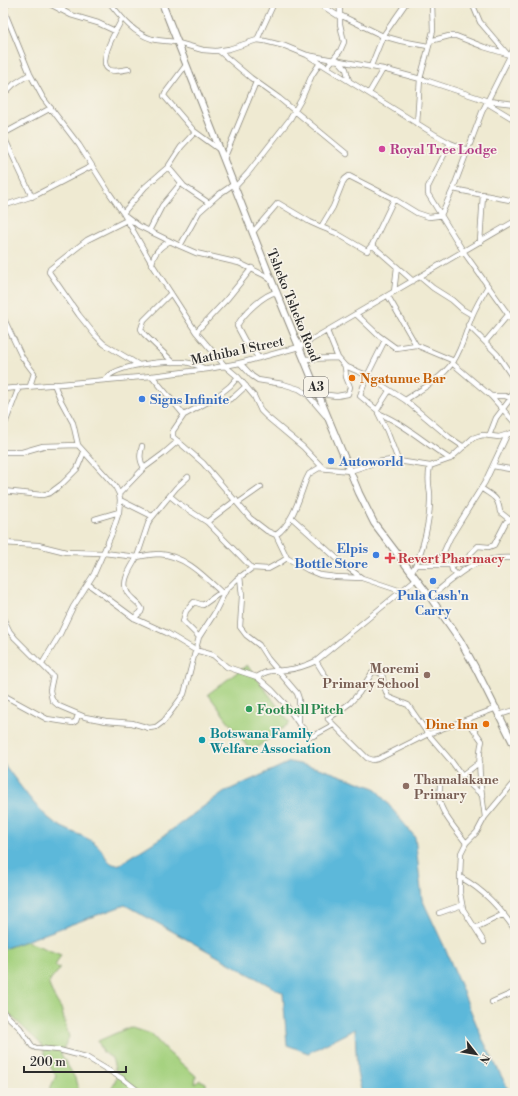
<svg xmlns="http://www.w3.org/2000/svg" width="518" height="1096" font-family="'Libre Bodoni',serif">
<rect width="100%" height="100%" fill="#f7f3e8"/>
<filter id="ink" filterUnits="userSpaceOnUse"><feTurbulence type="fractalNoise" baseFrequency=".025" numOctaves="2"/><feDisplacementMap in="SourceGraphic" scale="8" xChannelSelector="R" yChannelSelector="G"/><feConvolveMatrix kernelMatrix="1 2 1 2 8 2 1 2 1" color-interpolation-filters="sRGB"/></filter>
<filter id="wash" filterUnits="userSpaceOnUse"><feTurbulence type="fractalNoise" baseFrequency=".012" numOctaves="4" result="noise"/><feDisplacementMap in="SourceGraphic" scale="16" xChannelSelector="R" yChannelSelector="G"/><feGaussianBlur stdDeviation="0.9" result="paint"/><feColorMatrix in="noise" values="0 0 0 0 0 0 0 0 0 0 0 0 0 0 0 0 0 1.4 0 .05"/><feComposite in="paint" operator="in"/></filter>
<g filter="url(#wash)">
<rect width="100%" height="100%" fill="#efead2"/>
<path fill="#a4d17e" stroke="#687e54" d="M247,665L290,723L251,752L208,694Z
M26,941L61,955L55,966L60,969L50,981L49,985L54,997L61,1008L69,1037L61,1054L75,1078L79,1093H48L56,1076L46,1059L42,1045L8,1013L3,1001V949Z
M130,1027L151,1034L168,1052L196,1076L195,1084L200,1080L206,1083V1093H110L117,1076L112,1058L103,1052L98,1041Z"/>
<path fill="#5cb8da" stroke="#447282" d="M290,762L322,769L375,788L415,837L422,899L444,946L482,1038L510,1093H362L357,1073L355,1029L308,1053L287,1045L283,993L125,905L3,949V763C18,782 36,810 55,823C68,832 85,835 96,844C105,851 107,868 120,864L162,837L222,793Z"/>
</g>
<g filter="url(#ink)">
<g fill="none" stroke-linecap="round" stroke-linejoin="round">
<defs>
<path id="minor" d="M48,3L71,15L98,23L115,31
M110,3C122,18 133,33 152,39C160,41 169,41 177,42
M318,3L340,17
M472,3L480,22L515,63
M3,7L9,3
M3,8L30,74L43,98L79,145L110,194L123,213L152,264L196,332L225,366L238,377L254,396L261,411L266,416L303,447L323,468
M60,10L64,7L65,3
M340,15L383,36L401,41L428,46
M122,19C118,27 95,64 110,70C116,72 124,70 129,69
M257,40L274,3
M430,41L449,36H456L484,47L507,54
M178,43L203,50L216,51L229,49L257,40L265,41L285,46L307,55L383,69L428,81L488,101L515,104
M219,51L251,78L279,98L347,154
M307,55L434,134L450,143L428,187V194L463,251L515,324
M338,60L346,69L349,81
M186,65L165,93L164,96L194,131L220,150
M371,66L383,36L406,3
M327,67L340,51L344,42L340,24V11L339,3
M369,93L383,69
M3,95L14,84L30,74
M487,103L515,120
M417,124L420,79L433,31L432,3
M195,132L181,147L168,167L184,186L209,203
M3,134L51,108
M3,135L32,197
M450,143L468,150
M224,159L256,82
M235,187L248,173L290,119L301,100L312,75L320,63
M453,189L515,201
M3,206L36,195L92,166
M123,213L145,187L168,167
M126,216L139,226L180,246L196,253L239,263L264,275L271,280
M127,220L87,240L50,269L49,272L79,315L95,335L104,344L139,365
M321,227L336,233L367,251L372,245L394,199
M149,231L162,206L181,183
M253,232L278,203L310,222L321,227L333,207L343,182L345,179L349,176L394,199L417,213L429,217L437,216L441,215L453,189L482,112L515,46
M480,242L483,194
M372,245L413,281
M180,246L199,212L218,195L234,184
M152,264C154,252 160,247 170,241
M420,277L433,288L452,300L462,309L472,315
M394,292L397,267
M171,293L144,320L141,329L144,334L173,362
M388,296L416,345
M356,314L378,335L396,348L416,345L454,361
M3,317L22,357L34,373L30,386
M468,325L497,354L515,381L511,398L496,418L489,436
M327,331L338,358L345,366L364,374L405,400C422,389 441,379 453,362C462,349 466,331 472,316C476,306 482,296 488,286
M196,332L227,299L252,268
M385,340L367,376L360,396L377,410L389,391
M486,341L508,315
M259,358L245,341L237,326C243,314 264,294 277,292
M304,359L338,358
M240,363L252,376L258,380L283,384L299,389L307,394L325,415
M452,363L491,396L515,423
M152,376L184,415
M238,377L230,386L215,398L184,415L173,431V437L203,463L250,518L267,531L276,535L287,558L308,570L320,575L336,577L362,578
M105,380C115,364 165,361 182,362C191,362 199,366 206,369
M3,389L152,376L208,369L240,363L299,347L515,221
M319,394L337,396L348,394L350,387L346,377L345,366
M491,396H505L515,400
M215,398L226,401L234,397L246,386
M405,400L449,437L464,447
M378,413C405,424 426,444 450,459
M378,413L387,431L398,460
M3,429L19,387
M142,446C140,455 139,459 144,468
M3,452H22L43,446L78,445
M493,466L515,470
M481,488C493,497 498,496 500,512L510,520
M3,491L42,495L50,493L62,484L77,469L84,452
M119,494L144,468L163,454L178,441
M170,496L181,505L207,522L252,568
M120,500L152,516
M238,503L261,487
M291,517L343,564L362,578L401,591
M95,519L119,512
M207,522L236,500
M276,535C293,523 299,498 306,480L309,474L319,468L350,471L377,462L392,460L430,466L450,459L473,438L479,436L483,435L499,437L515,432
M3,543L38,545L66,552L104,553L137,557L149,521L176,488L188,477
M416,565H451
M438,565L450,538L485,482L507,435
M411,573C423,555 431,516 430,494C429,483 427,479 430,466
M457,575L452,570L451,565L465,563L471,553L478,546L489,547L494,545L506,522L515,517
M240,576L242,596L240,627L246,635L259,645L268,659L297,693L299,699V723
M88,584L134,618L167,633L195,650L213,655L227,667L257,677L272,690L286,705L299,724L309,735L313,736L333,725
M430,597C443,587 464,567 478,563C489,559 504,557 515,558
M3,618L10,632L15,638L53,676L50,690L52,700L59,706L85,717L106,721L132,723L149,728L156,727L164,721L184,694L199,637L214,614L226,590L236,580L252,568L268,569L281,562L287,558
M134,618L141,612L142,609C139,603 133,600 129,595C119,583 131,568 137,557C144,556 151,554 159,554C184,555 204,576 222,593
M199,637L183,621L186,611L194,602L203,605L217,595L224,592
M316,661L329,682
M42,664L60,634L73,607L94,574L112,533L119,512L120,500L119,494L115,486L78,445L73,423L61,401L54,384
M257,677C270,669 271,672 285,670C296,669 306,666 316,661L416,579
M3,695L47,719L73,723L76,721L78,715
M499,715L515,710
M467,720L482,741C476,764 482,793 485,817
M462,776L480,762
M515,781L485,817L477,832L466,843L461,853L460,877C484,890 500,908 515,930
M440,785C440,790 439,794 439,798C440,812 458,832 466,843
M483,796L465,780L452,762L428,734L408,705L388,697L385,689L382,674L375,671L372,673L359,693L350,703L328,719L367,758L373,760L378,759L428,734L497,708
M460,877V893L463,909L484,942
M439,913L462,905
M475,928L504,914
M492,1002L515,992
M3,1012L20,1028L32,1046L36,1048L59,1050L86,1057L123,1079L141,1093"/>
<path id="highway" d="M162,3L269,274L359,493L374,523L430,597L460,640L476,669L515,747"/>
</defs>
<use href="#minor" stroke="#8d8a7e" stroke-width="6"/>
<use href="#highway" stroke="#8d8a7e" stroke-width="8"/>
<use href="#minor" stroke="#fff" stroke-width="4.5"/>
<use href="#highway" stroke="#fff" stroke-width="6"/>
</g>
</g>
<circle fill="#d1479c" stroke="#f7f3e8" stroke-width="1.5" cx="382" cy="149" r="4"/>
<g fill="#e8710a" stroke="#f7f3e8" stroke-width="1.5">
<circle cx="352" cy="378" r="4"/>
<circle cx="486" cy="724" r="4"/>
</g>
<g fill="#3f7fe0" stroke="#f7f3e8" stroke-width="1.5">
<circle cx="142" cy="399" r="4"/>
<circle cx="331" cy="461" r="4"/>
<circle cx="376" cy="555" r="4"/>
<circle cx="433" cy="581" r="4"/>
</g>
<path fill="#e0444e" stroke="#f7f3e8" stroke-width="1.5" d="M388 552h4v4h4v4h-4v4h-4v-4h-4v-4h4z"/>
<g fill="#8d6e63" stroke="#f7f3e8" stroke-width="1.5">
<circle cx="427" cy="675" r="4"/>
<circle cx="406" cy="786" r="4"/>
</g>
<circle fill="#2e9e5b" stroke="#f7f3e8" stroke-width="1.5" cx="249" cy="709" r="4"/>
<circle fill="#0f9aa8" stroke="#f7f3e8" stroke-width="1.5" cx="202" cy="740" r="4"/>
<g text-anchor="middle" stroke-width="3.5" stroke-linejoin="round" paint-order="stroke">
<rect fill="#f7f3e8" stroke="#686764" stroke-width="1" x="304" y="377" width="24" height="20" rx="3"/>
<g font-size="12" font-weight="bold" fill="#2b2b2b">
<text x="316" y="391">A3</text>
</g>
<g font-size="13" font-weight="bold" fill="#b23c85" stroke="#f7f3e8" text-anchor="start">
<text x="390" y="154">Royal Tree Lodge</text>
</g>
<g font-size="13" fill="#2b2b2b" stroke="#f7f3e8">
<text transform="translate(294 305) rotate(68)" y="5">Tsheko Tsheko Road</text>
<text transform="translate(237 350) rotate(-12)" y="5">Mathiba I Street</text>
</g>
<g font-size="13" font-weight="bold" fill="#c56008" stroke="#f7f3e8" text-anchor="start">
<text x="360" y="383">Ngatunue Bar</text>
<text x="478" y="729" text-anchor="end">Dine Inn</text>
</g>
<g font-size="13" font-weight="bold" fill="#366cbe" stroke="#f7f3e8" text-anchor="start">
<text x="150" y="404">Signs Infinite</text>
<text x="339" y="466">Autoworld</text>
<text x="368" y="553" text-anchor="end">Elpis<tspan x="368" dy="15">Bottle Store</tspan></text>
<text x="433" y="600" text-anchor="middle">Pula Cash'n<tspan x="433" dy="15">Carry</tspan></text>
</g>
<g font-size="13" font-weight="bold" fill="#be3a42" stroke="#f7f3e8" text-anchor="start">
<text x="398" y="563">Revert Pharmacy</text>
</g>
<g font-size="13" font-weight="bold" fill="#785e54" stroke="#f7f3e8" text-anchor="end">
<text x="419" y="673">Moremi<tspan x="419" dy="15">Primary School</tspan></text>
<text x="414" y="784" text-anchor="start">Thamalakane<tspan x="414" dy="15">Primary</tspan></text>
</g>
<g font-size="13" font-weight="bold" fill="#27864d" stroke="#f7f3e8" text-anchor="start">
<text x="257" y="714">Football Pitch</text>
</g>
<g font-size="13" font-weight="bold" fill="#0d838f" stroke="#f7f3e8" text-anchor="start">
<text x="210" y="738">Botswana Family<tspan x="210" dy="15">Welfare Association</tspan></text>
</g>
</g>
<rect width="518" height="1096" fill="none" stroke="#f7f3e8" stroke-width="16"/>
<g transform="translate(476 1054) rotate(121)" stroke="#f7f3e8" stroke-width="3" paint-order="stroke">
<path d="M0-3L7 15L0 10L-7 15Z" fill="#2b2b2b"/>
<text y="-6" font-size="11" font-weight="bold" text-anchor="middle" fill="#2b2b2b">N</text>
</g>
<path d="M24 1066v6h102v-6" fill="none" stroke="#2b2b2b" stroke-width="2"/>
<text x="30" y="1066" font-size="12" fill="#2b2b2b" stroke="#f7f3e8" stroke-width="3" paint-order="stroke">200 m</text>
</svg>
